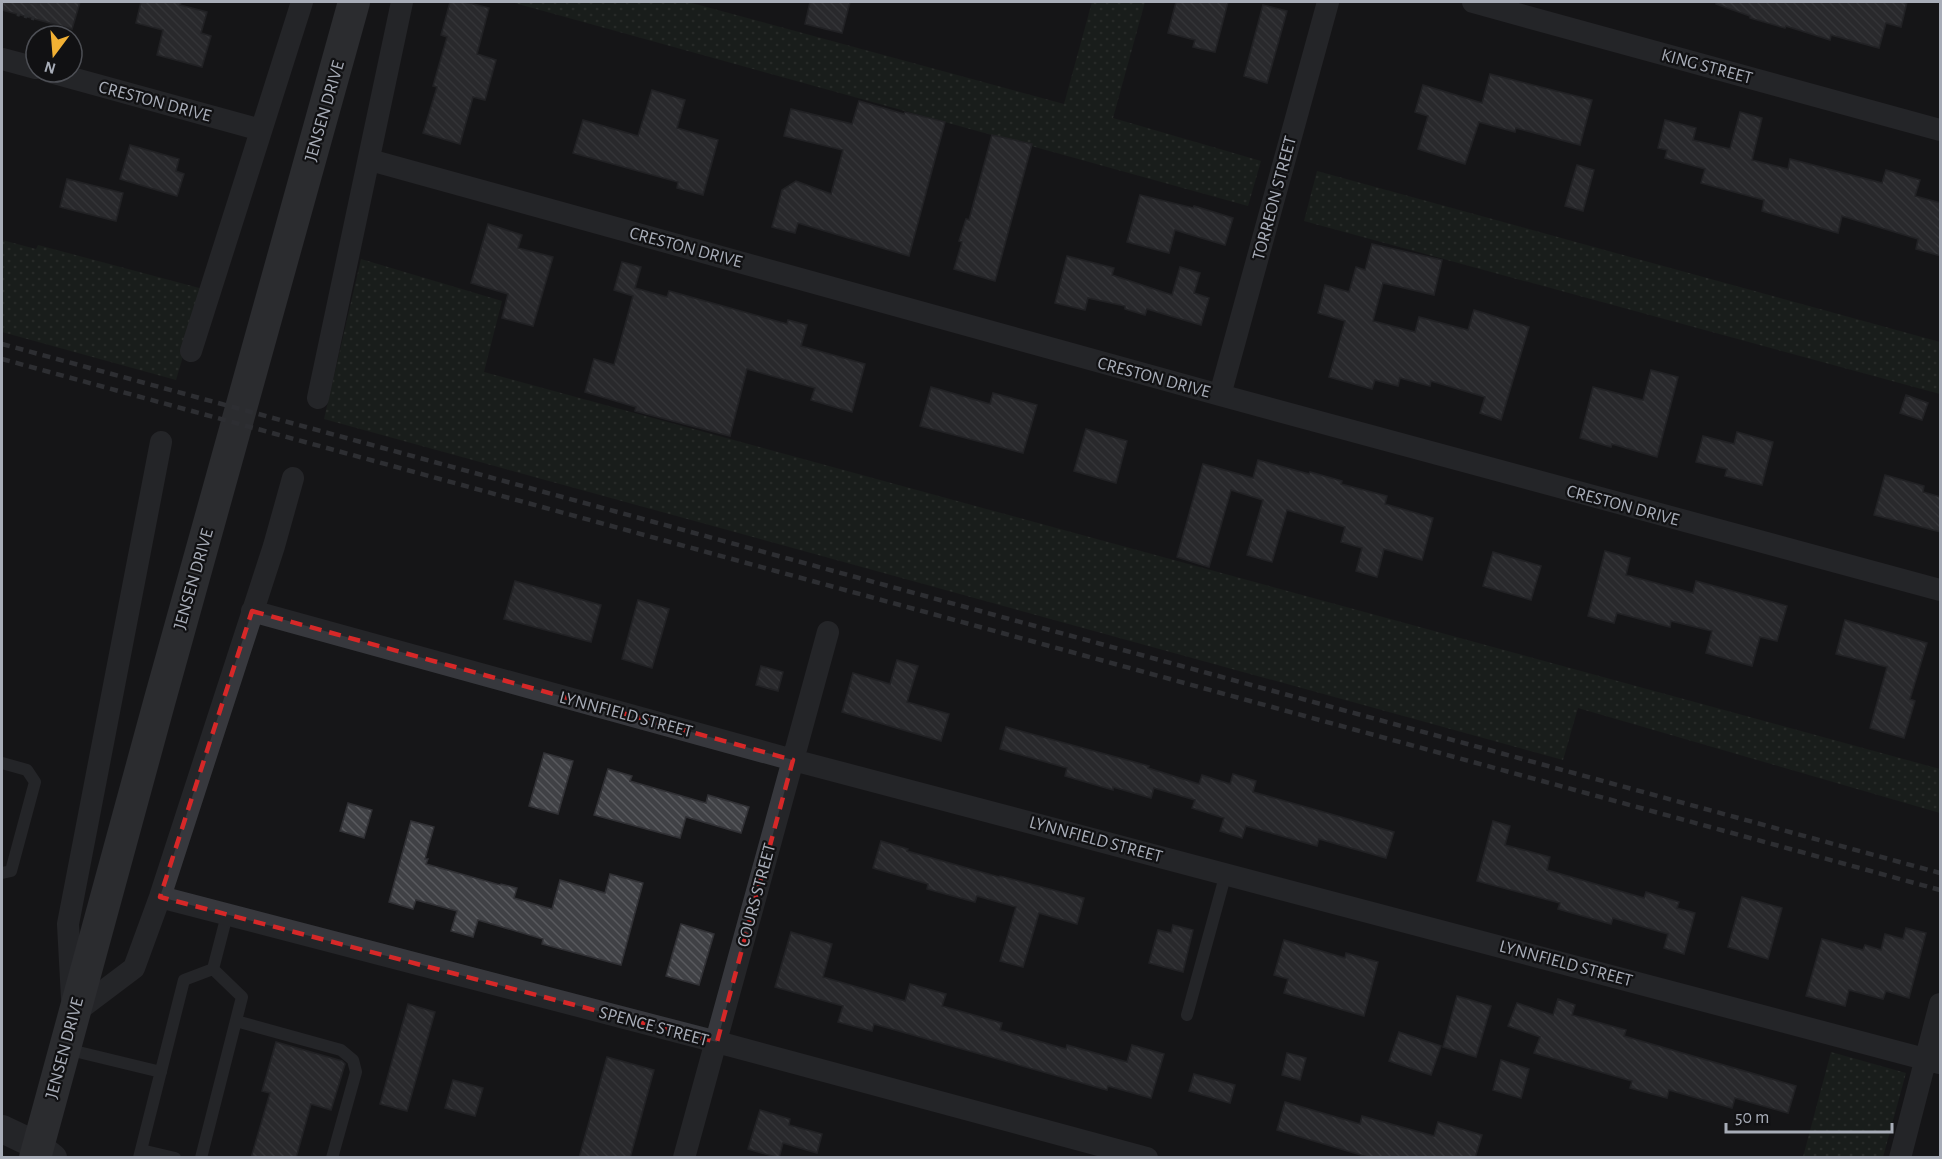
<svg xmlns="http://www.w3.org/2000/svg" width="1942" height="1159" font-family="'Alegreya Sans',sans-serif">
<defs>
<pattern id="grass-dots" width="8" height="8" patternUnits="userSpaceOnUse" patternTransform="scale(1.5)"><rect width="8" height="8" fill="#1e261f"/><path d="M2 2h.1M6 6h.1" fill="none" stroke="#3c433d" stroke-width="1.8" stroke-linecap="round"/></pattern>
<pattern id="building-back-hatch" width="6" height="6" patternUnits="userSpaceOnUse" patternTransform="scale(1.5)"><rect width="6" height="6" fill="#404145"/><path d="M-1 5l2 2M0 0l6 6M5-1l2 2" fill="none" stroke="#595a5e"/></pattern>
</defs>
<rect width="100%" height="100%" fill="#161618"/>
<path fill="url(#grass-dots)" d="M511,2H688L1064,104L1092,2H1145L1113,118L1261,161L1248,206Z
M1317,171L1940,342V394L1304,221Z
M2,240L36,249L38,245L203,289L176,380L2,332Z
M361,259L502,301L484,372L1940,769V813L1578,708L1563,760L324,419Z
M1831,1052L1906,1073L1883,1157H1803Z"/>
<path fill="url(#building-back-hatch)" stroke="#303034" stroke-width="1.5" d="M2,2H80L72,29L2,10Z
M141,2H181L180,5L207,12L201,33L211,36L202,67L157,55L163,30L136,23Z
M450,2H465L489,8L477,54L496,60L485,100L473,97L460,144L423,133L437,87L433,86L447,37L441,35Z
M810,2H850L842,33L805,24Z
M1176,2H1228L1215,52L1193,47L1195,40L1168,33Z
M1716,2H1907L1901,27L1886,23L1879,48L1831,35L1830,40L1786,26L1785,28L1750,18V16L1716,4Z
M1263,5L1287,11L1267,83L1244,76Z
M1490,74L1592,100L1580,145L1516,128L1515,132L1479,122L1465,164L1418,149L1428,116L1415,112L1423,85L1482,103Z
M652,90L685,100L677,128L718,140L703,195L677,188L678,182L573,153L583,120L638,136Z
M859,101L904,114L905,112L945,122L909,256L798,223L795,233L772,227L782,190L796,181L831,194L843,150L784,136L791,109L852,124Z
M1740,112L1762,118L1752,160L1788,169L1790,159L1882,183L1886,170L1920,180L1915,196L1941,203V256L1916,249L1918,239L1842,216L1838,233L1762,211L1764,200L1701,183L1705,169L1665,158L1667,150L1658,148L1665,120L1696,128L1693,140L1730,149Z
M992,135L1032,144L995,281L954,269L962,242L959,241L966,219L969,220Z
M130,145L179,159L176,171L184,174L177,196L120,179Z
M1577,165L1594,170L1583,211L1565,206Z
M67,179L123,193L116,221L60,207Z
M1140,195L1193,208L1194,206L1233,218L1225,245L1175,230L1169,253L1127,242Z
M488,224L522,235L518,248L553,257L533,326L502,318L508,294L471,283Z
M1372,244L1442,260L1434,295L1383,283L1373,321L1415,332L1419,317L1468,330L1474,310L1529,327L1501,420L1480,413L1485,397L1431,381L1430,386L1400,378L1398,386L1375,380L1372,389L1329,377L1345,321L1318,313L1325,285L1349,292L1356,267L1365,270Z
M1067,256L1114,268L1112,275L1172,295L1180,267L1200,273L1194,293L1209,298L1201,325L1147,309L1145,315L1125,309V306L1088,298L1085,310L1055,303Z
M622,262L641,267L635,288L667,297L669,291L787,324L788,320L807,325L801,346L865,364L852,412L811,400L815,388L747,369L730,436L635,411L636,407L585,392L594,359L614,365L633,296L614,290Z
M1651,370L1678,377L1657,457L1612,444L1611,447L1580,438L1593,387L1643,400Z
M931,387L990,404L993,393L1037,405L1023,453L920,426Z
M1906,395L1928,403L1922,420L1900,413Z
M1086,429L1127,441L1116,483L1074,471Z
M1737,432L1773,442L1762,485L1725,476L1727,469L1696,462L1703,436L1734,444Z
M1258,460L1309,474L1310,472L1342,481L1341,484L1387,496L1385,504L1433,518L1422,560L1384,549L1377,577L1356,571L1362,548L1341,542L1345,527L1287,510L1272,562L1247,555L1263,500L1231,490L1209,567L1177,557L1203,464L1253,478Z
M1885,475L1924,486L1923,492L1941,497V532L1874,515Z
M1605,551L1630,558L1626,575L1693,593L1696,581L1787,606L1777,641L1760,637L1752,666L1706,653L1712,631L1671,621L1670,627L1617,613L1614,623L1588,616Z
M1493,552L1541,566L1531,600L1483,586Z
M515,581L601,605L591,642L504,619Z
M638,600L669,609L652,668L622,659Z
M1845,620L1927,643L1910,699L1915,701L1904,738L1870,728L1887,667L1836,654Z
M897,660L918,666L907,702L949,714L941,741L842,712L853,673L890,684Z
M761,666L783,672L778,691L756,685Z
M1006,727L1149,766L1148,768L1199,784L1202,775L1230,784L1233,774L1256,781L1253,792L1394,832L1386,858L1319,839L1317,846L1246,826L1242,838L1220,831L1224,818L1192,808L1195,800L1154,788L1151,798L1113,787V790L1065,776L1067,768L1000,749Z
M544,753L573,761L558,814L529,806Z
M608,769L632,776L630,781L706,803L708,795L749,807L741,833L686,817L680,838L594,815Z
M348,803L372,810L364,838L340,831Z
M411,821L434,827L425,859H428L426,864L500,885L501,884L517,888L514,898L552,909L560,880L605,893L610,874L643,883L621,965L542,944L543,939L478,920L473,937L451,931L457,911L416,900L413,909L389,902Z
M1493,821L1510,826L1505,845L1550,857L1547,870L1644,898L1646,892L1679,902L1677,908L1695,913L1684,954L1664,948L1668,934L1613,918L1611,924L1558,909L1560,903L1477,881Z
M881,841L908,849L907,851L999,877L1000,876L1084,898L1077,924L1039,913L1023,967L1000,961L1016,907L977,896L975,902L927,889L928,884L873,868Z
M1742,897L1782,908L1768,959L1728,947Z
M681,924L714,934L699,985L666,976Z
M1173,925L1193,930L1183,972L1149,963L1158,930L1171,933Z
M1906,928L1926,933L1909,998L1886,991L1883,999L1849,990L1845,1006L1806,996L1822,939L1863,950L1865,945L1881,950L1885,934L1903,939Z
M791,932L832,944L823,977L905,1001L910,984L946,994L942,1006L1002,1023L1000,1030L1066,1049L1067,1045L1127,1062L1132,1045L1164,1054L1151,1098L1108,1086L1107,1090L874,1024L872,1031L838,1022L843,1006L775,987Z
M1284,940L1345,958L1346,953L1378,962L1364,1016L1284,993L1288,979L1274,975Z
M1457,996L1491,1006L1476,1057L1443,1047Z
M1558,999L1575,1005L1572,1015L1626,1030L1624,1036L1796,1086L1788,1113L1735,1098L1732,1108L1669,1090L1667,1098L1630,1088L1632,1081L1534,1053L1540,1037L1508,1026L1517,1003L1553,1015Z
M408,1004L435,1012L407,1111L380,1104Z
M1399,1032L1441,1046L1431,1075L1389,1061Z
M276,1042L342,1061L345,1064L331,1110L311,1104L296,1158H251L270,1093L262,1091Z
M1287,1053L1306,1058L1300,1080L1282,1075Z
M607,1057L654,1070L630,1158H579Z
M1501,1060L1529,1069L1521,1098L1493,1090Z
M1194,1074L1235,1085L1230,1103L1189,1091Z
M453,1080L483,1088L475,1116L445,1108Z
M1285,1102L1360,1124L1362,1116L1434,1136L1438,1122L1482,1135L1475,1158H1371L1277,1130Z
M760,1110L790,1119L789,1125L822,1134L817,1153L783,1143L779,1158L748,1149Z"/>
<g fill="none" stroke-linecap="round" stroke-linejoin="round">
<path stroke="#3d3f44" stroke-width="4" stroke-dasharray="3 4.5" stroke-linecap="butt" d="M30,2L40,4
M17,14L36,19
M27,17L31,2"/>
<path stroke="#37383d" stroke-width="12" d="M2,763L27,770L35,782L11,871L2,873
M1187,1015L1226,873
M236,1021L341,1050L353,1060L356,1072L332,1158
M66,1049L161,1072
M141,1150L175,1158
M139,1158L184,980L213,969L227,915
M201,1158L242,997L213,969"/>
<path stroke="#37383d" stroke-width="22" d="M1473,2L1940,130
M2,59L36,68
M50,72L261,130
M370,160L1220,395L1940,590
M191,351L302,2
M1220,395L1328,2
M318,398L402,2
M252,611L793,760L1940,1063
M160,897L717,1042L1147,1158
M72,998L68,924L161,442
M73,1014L134,968L160,897L274,546L293,478
M684,1158L828,632
M1900,1158L1940,1004"/>
<path stroke="#37383d" stroke-width="28" d="M2,1129L38,1146L53,1158"/>
<path stroke="#45474d" stroke-width="32" d="M35,1158L159,703L354,2"/>
<path stroke="#4a4c52" stroke-width="4.5" stroke-dasharray="8 6" stroke-linecap="butt" d="M2,344L1940,873
M2,359L1940,890"/>
</g>
<path d="M0 0H1942V1159H0ZM252,611L793,760L717,1042L160,897Z" fill="#161618" fill-opacity=".55" fill-rule="evenodd"/>
<path fill="none" stroke="#d62828" stroke-width="4.5" stroke-dasharray="12 8" stroke-linejoin="round" d="M252,611L793,760L717,1042L160,897Z"/>
<g text-anchor="middle" stroke-width="4.5" stroke-linejoin="round" paint-order="stroke">
<g font-size="18" fill="#a8adb8" stroke="#111113">
<text transform="translate(1707 66) rotate(15)" y="6">KING STREET</text>
<text transform="translate(155 101) rotate(15)" y="6">CRESTON DRIVE</text>
<text transform="translate(324 111) rotate(-74)" y="6">JENSEN DRIVE</text>
<text transform="translate(1274 198) rotate(-75)" y="6">TORREON STREET</text>
<text transform="translate(686 247) rotate(15)" y="6">CRESTON DRIVE</text>
<text transform="translate(1154 377) rotate(15)" y="6">CRESTON DRIVE</text>
<text transform="translate(1623 505) rotate(15)" y="6">CRESTON DRIVE</text>
<text transform="translate(193 579) rotate(-74)" y="6">JENSEN DRIVE</text>
<text transform="translate(626 714) rotate(15)" y="6">LYNNFIELD STREET</text>
<text transform="translate(1096 839) rotate(15)" y="6">LYNNFIELD STREET</text>
<text transform="translate(756 895) rotate(-75)" y="6">COURS STREET</text>
<text transform="translate(1566 963) rotate(15)" y="6">LYNNFIELD STREET</text>
<text transform="translate(654 1026) rotate(15)" y="6">SPENCE STREET</text>
<text transform="translate(64 1048) rotate(-75)" y="6">JENSEN DRIVE</text>
</g>
</g>
<rect width="1942" height="1159" fill="none" stroke="#a8adb8" stroke-width="6"/>
<g transform="translate(54 54) rotate(196)"><circle r="28" fill="#111113" stroke="#4d4f55" stroke-width="1.5"/>
<path d="M0-4.5L10 22L0 15L-10 22Z" fill="#f2b134"/>
<text y="-9" font-size="16" font-weight="bold" text-anchor="middle" fill="#a8adb8">N</text>
</g>
<path d="M1726 1123v9h166v-9" fill="none" stroke="#a8adb8" stroke-width="3"/>
<text x="1735" y="1123" font-size="18" fill="#a8adb8" stroke="#111113" stroke-width="4.5" paint-order="stroke">50 m</text>
</svg>
